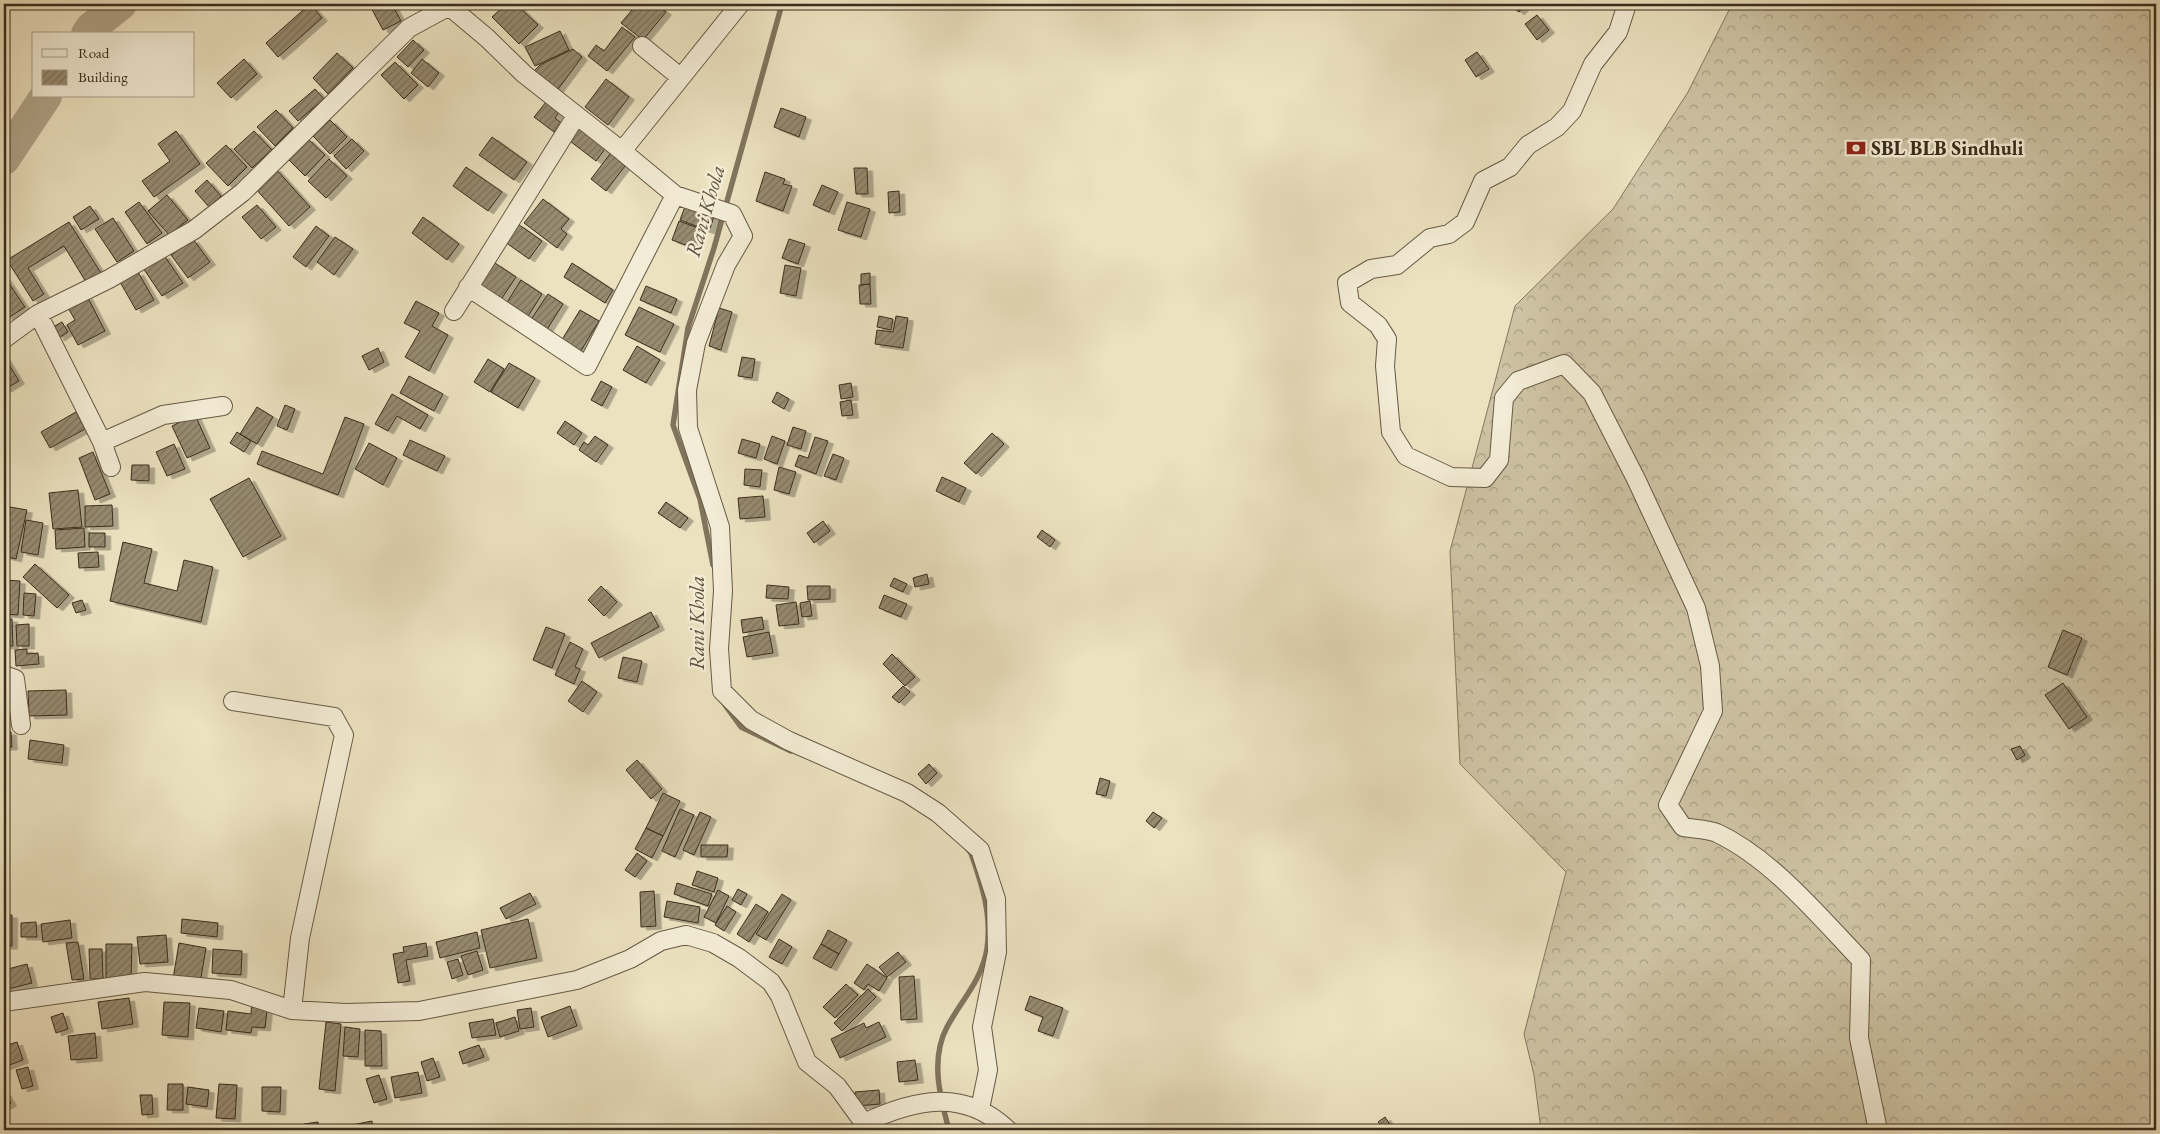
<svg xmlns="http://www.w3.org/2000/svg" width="2160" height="1134" font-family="'EB Garamond',serif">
<defs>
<pattern id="forest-crowns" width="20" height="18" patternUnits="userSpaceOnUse" patternTransform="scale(1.25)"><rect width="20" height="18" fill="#cec3a4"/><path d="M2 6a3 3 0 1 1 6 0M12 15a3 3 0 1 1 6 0" fill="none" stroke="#a89f85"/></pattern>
<pattern id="building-hatch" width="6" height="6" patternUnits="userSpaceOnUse" patternTransform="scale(1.25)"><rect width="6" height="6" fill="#978b71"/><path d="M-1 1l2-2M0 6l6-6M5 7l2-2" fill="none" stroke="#7c725c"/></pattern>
<filter id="shadow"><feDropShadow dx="5.5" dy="3" stdDeviation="0" flood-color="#0004"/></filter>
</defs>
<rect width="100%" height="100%" fill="#ece2c0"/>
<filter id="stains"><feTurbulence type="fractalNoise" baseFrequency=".004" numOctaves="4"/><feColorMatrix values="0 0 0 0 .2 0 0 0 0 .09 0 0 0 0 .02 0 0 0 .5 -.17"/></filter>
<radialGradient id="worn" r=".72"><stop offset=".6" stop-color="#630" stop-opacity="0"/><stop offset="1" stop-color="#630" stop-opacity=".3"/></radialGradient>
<path fill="url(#forest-crowns)" stroke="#847860" d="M1732,4H2156V1130H1541L1534,1075L1524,1034L1566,872L1460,764L1450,551L1515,306L1613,209L1688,92Z"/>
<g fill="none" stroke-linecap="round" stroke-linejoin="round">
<path stroke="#81745d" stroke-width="5.5" d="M713,565L700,499L673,425L688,328L714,248L782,4
M725,705L741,727L791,751
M949,1130C940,1097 930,1059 947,1027C961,1001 982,980 987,949C992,915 982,884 971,853L968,849"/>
<path stroke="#b0a488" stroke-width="32" d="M87,34L91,28L121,4
M4,159L46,96"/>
</g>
<path fill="url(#building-hatch)" stroke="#3b2d1c" filter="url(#shadow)" d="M310,4L322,18L278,57L266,43Z
M369,4H392L401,21L383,30Z
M506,4H516L538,25L519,44L492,17Z
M637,4H656L666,12L643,40L621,23Z
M1508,4H1526L1519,12Z
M1537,15L1549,30L1537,40L1525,24Z
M622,27L635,37L607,71L588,56L596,45L604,51Z
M560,31L569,50L535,66L525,47Z
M413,40L424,50L408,67L397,57Z
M573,49L582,57L556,92L532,73L540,65Z
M1477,52L1489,69L1476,77L1465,60Z
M337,53L353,68L328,94L313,78Z
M244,59L257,74L231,98L217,83Z
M422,59L439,73L428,87L411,73Z
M395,62L418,85L404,99L381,75Z
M606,79L629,97L608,125L585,107Z
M315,89L324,99L298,121L289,111Z
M546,102L559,112L555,118L561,123L554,132L534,117Z
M781,108L806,117L799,137L774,127Z
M276,110L293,128L275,146L257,127Z
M330,120L347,137L330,154L313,136Z
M578,122L608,145L596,161L566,138Z
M176,131L200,164L154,197L142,181L170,161L158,144Z
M254,131L272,150L252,168L234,149Z
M492,137L527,162L514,180L479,155Z
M307,138L325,155L305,176L288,159Z
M352,139L364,151L346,169L334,156Z
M226,145L247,167L228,186L206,163Z
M613,150L628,162L606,191L591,179Z
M329,159L347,176L326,198L308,181Z
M466,167L502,192L488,211L453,186Z
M275,168L310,207L289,226L254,187Z
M854,168H867L868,194H856Z
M765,172L785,179L783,184L792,186L783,211L756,201Z
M207,180L221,196L209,207L195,191Z
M822,185L838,192L829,212L813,205Z
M899,191L900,212L889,213L888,192Z
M167,195L188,220L169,235L148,211Z
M543,199L569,219L561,229L567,234L557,248L524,223Z
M139,202L162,233L147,244L125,212Z
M847,202L870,209L861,237L838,230Z
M686,204L715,214L709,231L680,220Z
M257,205L276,227L261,239L242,217Z
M90,206L99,219L81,230L73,217Z
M423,217L459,244L447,260L412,233Z
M113,218L134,251L117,262L95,229Z
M679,221L701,229L694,248L672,240Z
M69,222L101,273L86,282L64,246L28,268L44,294L33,301L7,260Z
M518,224L542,241L529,259L505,242Z
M316,226L329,236L306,267L293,257Z
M335,237L353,249L334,275L317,262Z
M193,239L210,262L188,278L171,255Z
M789,239L805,244L798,264L782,258Z
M164,255L183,283L162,296L143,268Z
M495,263L516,277L500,301L479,287Z
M572,263L613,290L605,303L564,277Z
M785,265L801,268L796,296L780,293Z
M138,272L154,300L136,310L120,282Z
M870,273V284L861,285V274Z
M4,276L25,307L8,318L4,313Z
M521,280L542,294L527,318L506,304Z
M870,284L871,304H860L859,285Z
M646,286L677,299L671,313L640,300Z
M548,294L563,304L546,331L530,321Z
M87,296L105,331L78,345L67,325L75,320L67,306Z
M416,301L439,313L432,326L448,335L429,371L405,357L420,331L404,323Z
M639,307L674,324L660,352L625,335Z
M719,308L732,312L721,350L709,346Z
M580,310L599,321L579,354L560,343Z
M879,316L893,319L891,330L877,327Z
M896,316L908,318L903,348L875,344L877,330L893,332Z
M62,322L68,332L59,338L53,327Z
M637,346L660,360L646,383L623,370Z
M378,348L384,362L369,370L362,356Z
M4,356L19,381L4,390Z
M742,357L755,359L752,378L738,376Z
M488,359L504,369L490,392L474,382Z
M509,363L535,378L518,408L491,392Z
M409,376L443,394L434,411L400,393Z
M601,381L612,387L602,406L591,400Z
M851,383L853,397L841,399L839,385Z
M777,392L789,399L784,409L772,402Z
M392,394L428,415L420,429L397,416L388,431L375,424Z
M851,400L853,415L842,416L840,402Z
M285,405L295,409L287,430L277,426Z
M257,407L273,417L257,444L240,434Z
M76,412L85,429L50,448L41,432Z
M195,415L210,448L187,458L172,426Z
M345,417L364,424L338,495L257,464L262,451L323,474Z
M565,421L582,433L574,445L557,433Z
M793,427L806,431L801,449L787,445Z
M237,432L251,441L244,452L230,443Z
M992,433L1004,444L976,474L964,463Z
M595,436L608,445L596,462L579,450L584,442L588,445Z
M772,436L785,441L777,464L764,459Z
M815,437L828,441L816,474L795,466L799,455L808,458Z
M742,439L760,444L756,458L738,453Z
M410,440L445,456L437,471L403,455Z
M369,443L397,458L383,485L355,469Z
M174,444L185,469L167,476L156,452Z
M93,452L110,494L95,500L79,458Z
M833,454L844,458L836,480L824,476Z
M132,465H149V481L131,480Z
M779,467L796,472L789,494L774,490Z
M745,469L762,470L760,487L744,485Z
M942,477L966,488L959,502L936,491Z
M249,478L281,536L243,557L210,499Z
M78,490L82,527L53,529L49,493Z
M763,496L765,517L740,519L738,498Z
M666,502L688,518L680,528L658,513Z
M112,505L113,526L85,527V506Z
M10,507L27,510L16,559L4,556V533Z
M26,520L43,523L38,555L21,552Z
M823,521L830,531L814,543L807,533Z
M84,528L85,547L56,549L55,530Z
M1042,530L1055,540L1050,547L1037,537Z
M89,533H105V547H89Z
M123,542L152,549L144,583L177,591L184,560L213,567L201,622L110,601Z
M98,552L99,567L79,568L78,553Z
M35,564L69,595L57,608L23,577Z
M927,574L929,584L915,587L913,578Z
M894,578L907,584L903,592L890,586Z
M4,580L20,581L18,615L4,614Z
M767,585L789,587L788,599L766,598Z
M601,586L617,602L604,616L588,600Z
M807,586H830V599L808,600Z
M24,593L36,594L34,616L23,615Z
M884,595L907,604L901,617L879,608Z
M82,600L86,610L76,613L72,603Z
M810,601L812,616L802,617L800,603Z
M796,602L799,624L779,626L776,605Z
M651,612L659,627L599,658L591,643Z
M762,617L764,629L743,633L741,620Z
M4,619H12L13,646H4Z
M29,624V646H17L16,625Z
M546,627L565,634L552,668L533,660Z
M2063,630L2082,638L2067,675L2048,667Z
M769,632L773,653L747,657L743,637Z
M570,642L583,649L575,667L580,669L574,684L555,675Z
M27,649V654L38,653L39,664L16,666L15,650Z
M892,654L915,677L905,686L883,664Z
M623,657L642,661L637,682L618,678Z
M582,681L597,692L583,712L568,701Z
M2063,683L2087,717L2069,729L2045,695Z
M903,686L910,692L899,703L892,697Z
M66,690L67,715L29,716L28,691Z
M4,732H11L12,747H4Z
M30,740L64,745L62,763L28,759Z
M2020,746L2025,755L2017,760L2011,749Z
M637,760L662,789L651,799L626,770Z
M929,764L937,773L926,784L918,774Z
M1100,778L1110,781L1106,796L1096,794Z
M663,793L680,801L663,836L646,828Z
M680,809L694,815L675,857L662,851Z
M700,812L711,817L694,855L683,850Z
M1153,812L1162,818L1154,828L1146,821Z
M646,828L663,836L652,858L635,849Z
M701,845H728L727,857H701Z
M637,853L647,861L635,877L625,870Z
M697,871L718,878L714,892L692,885Z
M677,883L712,894L708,906L674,894Z
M738,889L747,894L741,905L732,900Z
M718,890L729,896L716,923L704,917Z
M654,891L656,926L641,927L640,892Z
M530,893L536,904L506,919L500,908Z
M782,894L791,900L766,940L756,934Z
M667,901L700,907L698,923L664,917Z
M756,904L768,912L749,942L737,934Z
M727,906L736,912L724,931L715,925Z
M4,915H12V946H4Z
M182,919L218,923L217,937L181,933Z
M528,919L537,958L490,968L481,930Z
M70,920L72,938L43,942L41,924Z
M36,922L37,937H21V923Z
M828,930L847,940L839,954L821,944Z
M477,932L480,948L440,958L436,942Z
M166,935L168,962L140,964L137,937Z
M779,939L792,947L782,964L769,957Z
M78,942L84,979L72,980L66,943Z
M179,943L206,948L200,983L173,979Z
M426,943L428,956L406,960L410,981L398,983L393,954L404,952L403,947Z
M106,944H132L131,978H106Z
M821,944L839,954L831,968L813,958Z
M89,949H102L103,979H90Z
M213,949L242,951L241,975L212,973Z
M477,951L483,970L468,975L461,956Z
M898,952L906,962L887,977L879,967Z
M458,959L463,975L452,979L447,962Z
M27,964L32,983L4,990V970Z
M867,964L887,978L879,991L868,984L864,990L854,983Z
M914,976L917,1019L901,1020L899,977Z
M846,984L858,995L835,1018L823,1007Z
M868,989L876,997L842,1031L834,1023Z
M1030,996L1063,1008L1053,1036L1038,1031L1043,1017L1025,1010Z
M129,998L133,1024L102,1029L98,1002Z
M252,999L268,1001L265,1028L252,1027L251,1033L226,1030L228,1011L251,1014Z
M164,1002L190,1003L188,1037L162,1035Z
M570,1006L577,1026L548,1037L541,1017Z
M199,1008L224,1011L221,1032L196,1028Z
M531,1008L534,1027L520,1029L517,1010Z
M63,1013L68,1029L56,1033L51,1017Z
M515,1017L519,1031L500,1037L496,1023Z
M493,1019L496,1035L472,1038L469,1023Z
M326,1022L341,1024L335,1091L319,1089Z
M879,1022L886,1037L840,1058L831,1039L864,1023L866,1028Z
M345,1027L360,1029L358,1057L343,1056Z
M365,1030L381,1031L382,1066H365Z
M95,1033L97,1058L71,1060L68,1036Z
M17,1042L23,1060L4,1067V1046Z
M479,1045L484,1057L463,1064L459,1052Z
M433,1058L440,1077L427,1081L421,1062Z
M915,1060L918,1080L899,1082L897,1062Z
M28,1067L33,1086L22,1089L16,1070Z
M418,1072L422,1093L395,1098L391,1077Z
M379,1075L387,1099L374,1103L366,1079Z
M168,1084H183V1110H167Z
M219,1084L237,1085L235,1119L216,1118Z
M188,1087L209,1090L207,1107L186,1104Z
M262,1087H281L280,1112L262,1111Z
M879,1090L880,1104L857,1106L855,1092Z
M4,1091L11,1103L4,1107Z
M140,1095H152L153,1114L142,1115Z
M1385,1117L1391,1126L1386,1130L1378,1122Z
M372,1121L373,1130H348L347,1126Z
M318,1122L319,1129L343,1126V1130H305L304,1124Z"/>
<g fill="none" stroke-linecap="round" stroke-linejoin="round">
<defs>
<path id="street" d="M1627,4L1618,32L1593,64L1572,111L1557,127L1528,145L1510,167L1483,181L1465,222L1449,234L1430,238L1397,265L1371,269L1347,283L1350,303L1378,325L1387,339L1385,366L1391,432L1406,456L1451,477L1485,478L1499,460L1504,398L1518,381L1564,364L1592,393L1636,479L1696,608L1710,666L1713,711L1668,805L1683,827C1693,829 1707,829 1717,833C1772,859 1819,916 1861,960L1859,1038L1878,1130
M449,6L487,38L524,74L622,151L675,195L732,214L743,236L726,265L696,343L687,390L688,428L720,527L723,591L719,649L722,691L751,720L789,741L907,793L938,813L980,850L996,899L997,952L982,1027L988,1070L980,1109
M642,46L680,77
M622,151L740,4
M468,287L587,366L675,195
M454,311L576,116
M38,314L102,442L111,467
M4,339L38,314L109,279L194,230L243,192L409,28L453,4
M102,442L163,415L223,406
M4,675L15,679L21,725
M233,701L334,717L344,735L300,938L292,1010
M4,1002L145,982L231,990L292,1010L346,1013L419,1011L577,980L630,959L661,941L686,935L713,943L739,958L771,982L780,996L807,1062L837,1086L864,1123C915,1099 964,1088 1008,1130"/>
</defs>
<use href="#street" stroke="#675a45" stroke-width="20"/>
<use href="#street" stroke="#f3ecd6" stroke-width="18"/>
</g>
<defs>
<symbol id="bank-bare" viewBox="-9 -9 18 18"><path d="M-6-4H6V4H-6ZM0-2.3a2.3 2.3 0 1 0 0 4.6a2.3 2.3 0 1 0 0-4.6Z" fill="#8f2418" stroke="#f3ecd6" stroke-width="2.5" paint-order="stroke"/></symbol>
</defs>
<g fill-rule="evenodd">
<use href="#bank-bare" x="1842" y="134" width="28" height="28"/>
</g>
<g text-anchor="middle" stroke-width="5" stroke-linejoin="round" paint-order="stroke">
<g font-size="20" font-weight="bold" fill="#3b2d1c" stroke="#f3ecd6" text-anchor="start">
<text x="1871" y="155">SBL BLB Sindhuli</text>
</g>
<g font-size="21" font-style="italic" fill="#5e513c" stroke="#f3ecd6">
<text transform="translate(705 211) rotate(-74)" y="7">Rani Khola</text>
<text transform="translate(697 623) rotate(-90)" y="7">Rani Khola</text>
</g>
</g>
<rect width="2160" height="1134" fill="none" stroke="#ece2c0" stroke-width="20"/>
<rect x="5" y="5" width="2150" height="1124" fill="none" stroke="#3b2d1c" stroke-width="2.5"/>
<rect x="10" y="10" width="2140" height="1114" fill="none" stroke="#3b2d1c"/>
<rect x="32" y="32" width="162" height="65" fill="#f3ecd6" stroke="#a9a08c"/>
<rect x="42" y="49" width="25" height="8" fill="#f3ecd6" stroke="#a9a08c"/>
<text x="78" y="58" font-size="15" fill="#3b2d1c">Road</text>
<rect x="42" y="70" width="25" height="15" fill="url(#building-hatch)" stroke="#a9a08c"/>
<text x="78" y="82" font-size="15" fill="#3b2d1c">Building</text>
<rect width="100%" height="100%" filter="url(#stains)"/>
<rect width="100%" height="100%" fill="url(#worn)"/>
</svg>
